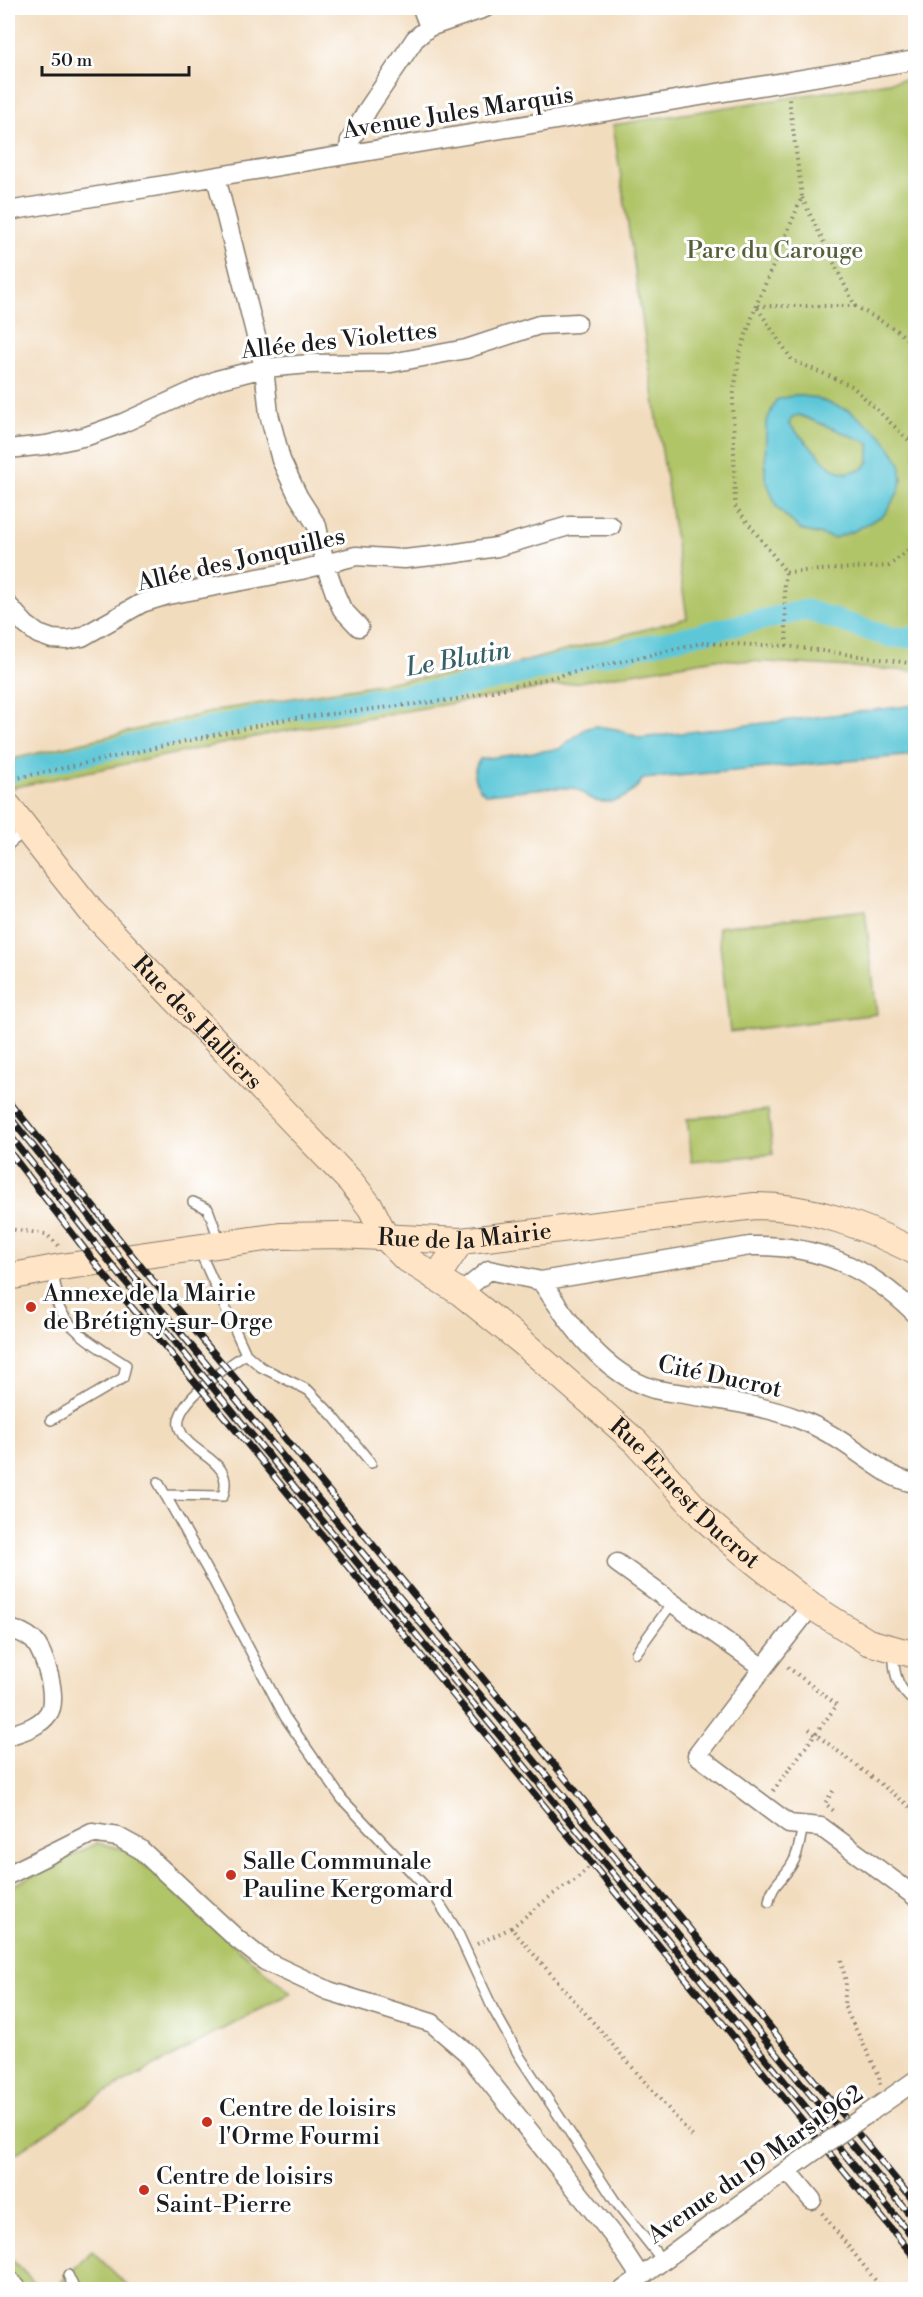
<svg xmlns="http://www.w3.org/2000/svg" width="923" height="2297" font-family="'Libre Bodoni',serif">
<rect width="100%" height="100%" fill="#fff"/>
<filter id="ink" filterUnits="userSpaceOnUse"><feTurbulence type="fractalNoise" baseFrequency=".0167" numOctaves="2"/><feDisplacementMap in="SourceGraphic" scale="12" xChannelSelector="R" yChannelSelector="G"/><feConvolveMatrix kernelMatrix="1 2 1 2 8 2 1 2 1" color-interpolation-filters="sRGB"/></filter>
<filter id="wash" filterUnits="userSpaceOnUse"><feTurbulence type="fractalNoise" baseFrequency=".008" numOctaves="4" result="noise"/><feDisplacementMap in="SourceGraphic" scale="24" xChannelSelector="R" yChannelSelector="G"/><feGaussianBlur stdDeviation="1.35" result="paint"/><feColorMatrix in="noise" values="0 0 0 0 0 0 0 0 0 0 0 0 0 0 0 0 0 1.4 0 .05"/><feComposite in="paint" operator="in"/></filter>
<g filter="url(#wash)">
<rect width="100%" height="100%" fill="#f2dcbe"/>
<path fill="#b0c468" stroke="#667042" stroke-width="1.5" d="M915,78V671L716,659L274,733L11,788L8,782V760L224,709L403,680L493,670L687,618L613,125Z
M865,910L877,1014L730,1032L718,927Z
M768,1110L773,1154L692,1162L687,1119Z
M97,1843L128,1850L241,1951L291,1993L106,2092L11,2157L8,2153V1888Z
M92,2251L131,2289L53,2290Z
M8,2256L41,2289H8Z"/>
<path fill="#5dc7d8" stroke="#3c727a" stroke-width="1.5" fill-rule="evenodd" d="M795,395L815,398L850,411L882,436L900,462L902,479L898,493L884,515L854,531L834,538L801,530L777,508L765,477L766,423L776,400ZM799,415L869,443V461L863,469L846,473L831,468L789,424L792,417Z
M915,705V755L643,779C631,798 609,809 588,797C583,794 578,788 572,788C547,786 511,792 485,794C472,781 471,773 480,759L559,749L585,729L595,726L617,729L640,738Z"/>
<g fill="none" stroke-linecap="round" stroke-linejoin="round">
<path stroke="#5dc7d8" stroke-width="21" d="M8,772L290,710L458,688L806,610L889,637L916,638"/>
</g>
</g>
<g filter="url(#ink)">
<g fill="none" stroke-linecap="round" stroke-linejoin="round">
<defs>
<path id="service" d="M8,845L26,830
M193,1202L208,1209L220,1242
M199,1250L246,1354L261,1367L308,1390L333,1416L371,1463
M52,1269L57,1293
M51,1420L123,1378L126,1365C102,1349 68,1332 57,1303
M158,1482L213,1580L285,1717L342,1799L436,1898L457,1931L492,2007L520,2057L615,2201L662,2260
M165,1495L223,1496C236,1457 186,1456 179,1426C174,1403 229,1365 246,1354
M894,1652C893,1674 898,1690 916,1703
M636,1653L672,1603
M769,1902C771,1886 782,1880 791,1866C799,1854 800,1839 803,1825
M8,2272L25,2290
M68,2275L75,2290"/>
<path id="minor" d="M422,8L429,27
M348,154L350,141L368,109L415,39L429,27L485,8
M216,177L264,368L269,414L281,460L298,496L317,526L325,564L335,593L342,609L359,627
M8,211L916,60
M8,449L46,445L87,436L123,423L217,380L264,368L310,364L391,363L466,349L539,325L577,323
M8,605L26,625L38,634L52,639L67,640L82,637L142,603L168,595L301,570L356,556L404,559L451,554L497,547L569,526H611
M489,1270L541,1281L750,1246C817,1244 868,1267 916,1314
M541,1281C569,1323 603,1374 654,1389C666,1392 678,1393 690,1395C727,1401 766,1406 801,1420C822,1428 842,1441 860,1454C878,1466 893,1480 916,1483
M461,1293L489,1270
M617,1563L763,1668L697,1755L789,1824L821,1827L916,1897
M8,1630C18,1630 25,1633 33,1640C45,1652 59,1700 48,1714C39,1727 22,1731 8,1736
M763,1668L811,1606
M8,1875L92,1833L118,1837L140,1849L237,1939L265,1961L329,1991L432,2023L466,2052L615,2238L640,2276
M863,2117L916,2080
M788,2171L812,2200
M623,2290L719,2219L816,2150"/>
<g id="secondary">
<path id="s1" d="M8,806L91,911L351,1182L371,1208L386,1238L405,1258L461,1293L521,1341L636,1442L705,1519L745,1554L811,1606L868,1642L916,1655"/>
<path id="s2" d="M8,1277L61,1267L280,1236L340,1235L461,1241L755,1206C813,1206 864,1226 916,1252"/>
<path d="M436,1278L461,1241"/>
</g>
</defs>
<use href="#service" stroke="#877c6d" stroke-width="12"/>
<use href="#minor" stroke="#877c6d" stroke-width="21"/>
<use href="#secondary" stroke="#877c6d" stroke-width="28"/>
<path stroke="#877c6d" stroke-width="4" stroke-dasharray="1.5 4.5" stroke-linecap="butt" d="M802,198L855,306H756L792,360L852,386L916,447
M855,306L898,331L916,347
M786,572L889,566L909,549L916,539
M787,646L784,586L786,572L735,506L733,398L740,352L756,306L802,197L789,99
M8,780L287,719L458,699L701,643L787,646L916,664
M8,1229L46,1234L59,1246
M809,1729L916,1811
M773,1791L837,1705L785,1665
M833,1791L825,1803L835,1812
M511,1928L552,1895L575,1880L591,1865
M477,1944L511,1928L693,2137
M841,1960L846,1982L844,2006L879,2075L880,2085
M822,2213L883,2290"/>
<use href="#service" stroke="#fff" stroke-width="9"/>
<use href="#minor" stroke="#fff" stroke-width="18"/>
<use href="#secondary" stroke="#ffe4c6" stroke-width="26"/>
<defs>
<path id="rail" d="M8,1100L143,1269L266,1415L916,2204
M8,1115L82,1207L132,1274L916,2222
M8,1133L120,1275L916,2241
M8,1150L106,1277L245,1441L916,2259"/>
</defs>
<use href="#rail" stroke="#1c1c1c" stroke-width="7"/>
<use href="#rail" stroke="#fff" stroke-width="4.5" stroke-dasharray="14" stroke-linecap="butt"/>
<defs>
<path id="minor-bridge" d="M816,2150L863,2117"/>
</defs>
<use href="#minor-bridge" stroke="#877c6d" stroke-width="21" stroke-linecap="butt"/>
<use href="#minor-bridge" stroke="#fff" stroke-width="18"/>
</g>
</g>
<g fill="#c8321e" stroke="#fff" stroke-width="2">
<circle cx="31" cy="1307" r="6"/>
<circle cx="231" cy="1875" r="6"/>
<circle cx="207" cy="2122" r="6"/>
<circle cx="144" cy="2190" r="6"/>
</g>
<g text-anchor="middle" stroke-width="6" stroke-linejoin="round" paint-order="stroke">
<g font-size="24" fill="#1c1c1c" stroke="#fff">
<text transform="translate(458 112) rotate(-9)" y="8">Avenue Jules Marquis</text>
<text transform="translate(339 340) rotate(-6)" y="8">Allée des Violettes</text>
<text transform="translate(241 559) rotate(-13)" y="8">Allée des Jonquilles</text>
<text dy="8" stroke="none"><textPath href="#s1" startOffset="288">Rue des Halliers</textPath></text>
<text dy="8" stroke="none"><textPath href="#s2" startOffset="460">Rue de la Mairie</textPath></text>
<text transform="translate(720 1376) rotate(12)" y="8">Cité Ducrot</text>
<text dy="8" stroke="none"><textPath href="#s1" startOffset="970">Rue Ernest Ducrot</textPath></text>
<text transform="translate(755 2164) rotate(-35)" y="8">Avenue du 19 Mars 1962</text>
</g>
<g font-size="24" fill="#575f3a" stroke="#fff">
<text x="775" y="258">Parc du Carouge</text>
</g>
<g font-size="24" fill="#1c1c1c" stroke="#fff" text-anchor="start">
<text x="43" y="1301">Annexe de la Mairie<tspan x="43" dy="28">de Brétigny-sur-Orge</tspan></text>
<text x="243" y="1869">Salle Communale<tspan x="243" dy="28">Pauline Kergomard</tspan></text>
<text x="219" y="2116">Centre de loisirs<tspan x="219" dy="28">l'Orme Fourmi</tspan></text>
<text x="156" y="2184">Centre de loisirs<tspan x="156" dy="28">Saint-Pierre</tspan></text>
</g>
<g font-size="26" font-style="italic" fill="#366067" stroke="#fff">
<text transform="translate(458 658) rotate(-10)" y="9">Le Blutin</text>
</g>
</g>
<rect width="923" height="2297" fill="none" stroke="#fff" stroke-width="30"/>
<path d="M42 66v9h147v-9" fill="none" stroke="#1c1c1c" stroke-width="3"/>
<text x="51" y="66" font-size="18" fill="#1c1c1c" stroke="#ffffff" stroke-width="4.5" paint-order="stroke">50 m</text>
</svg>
